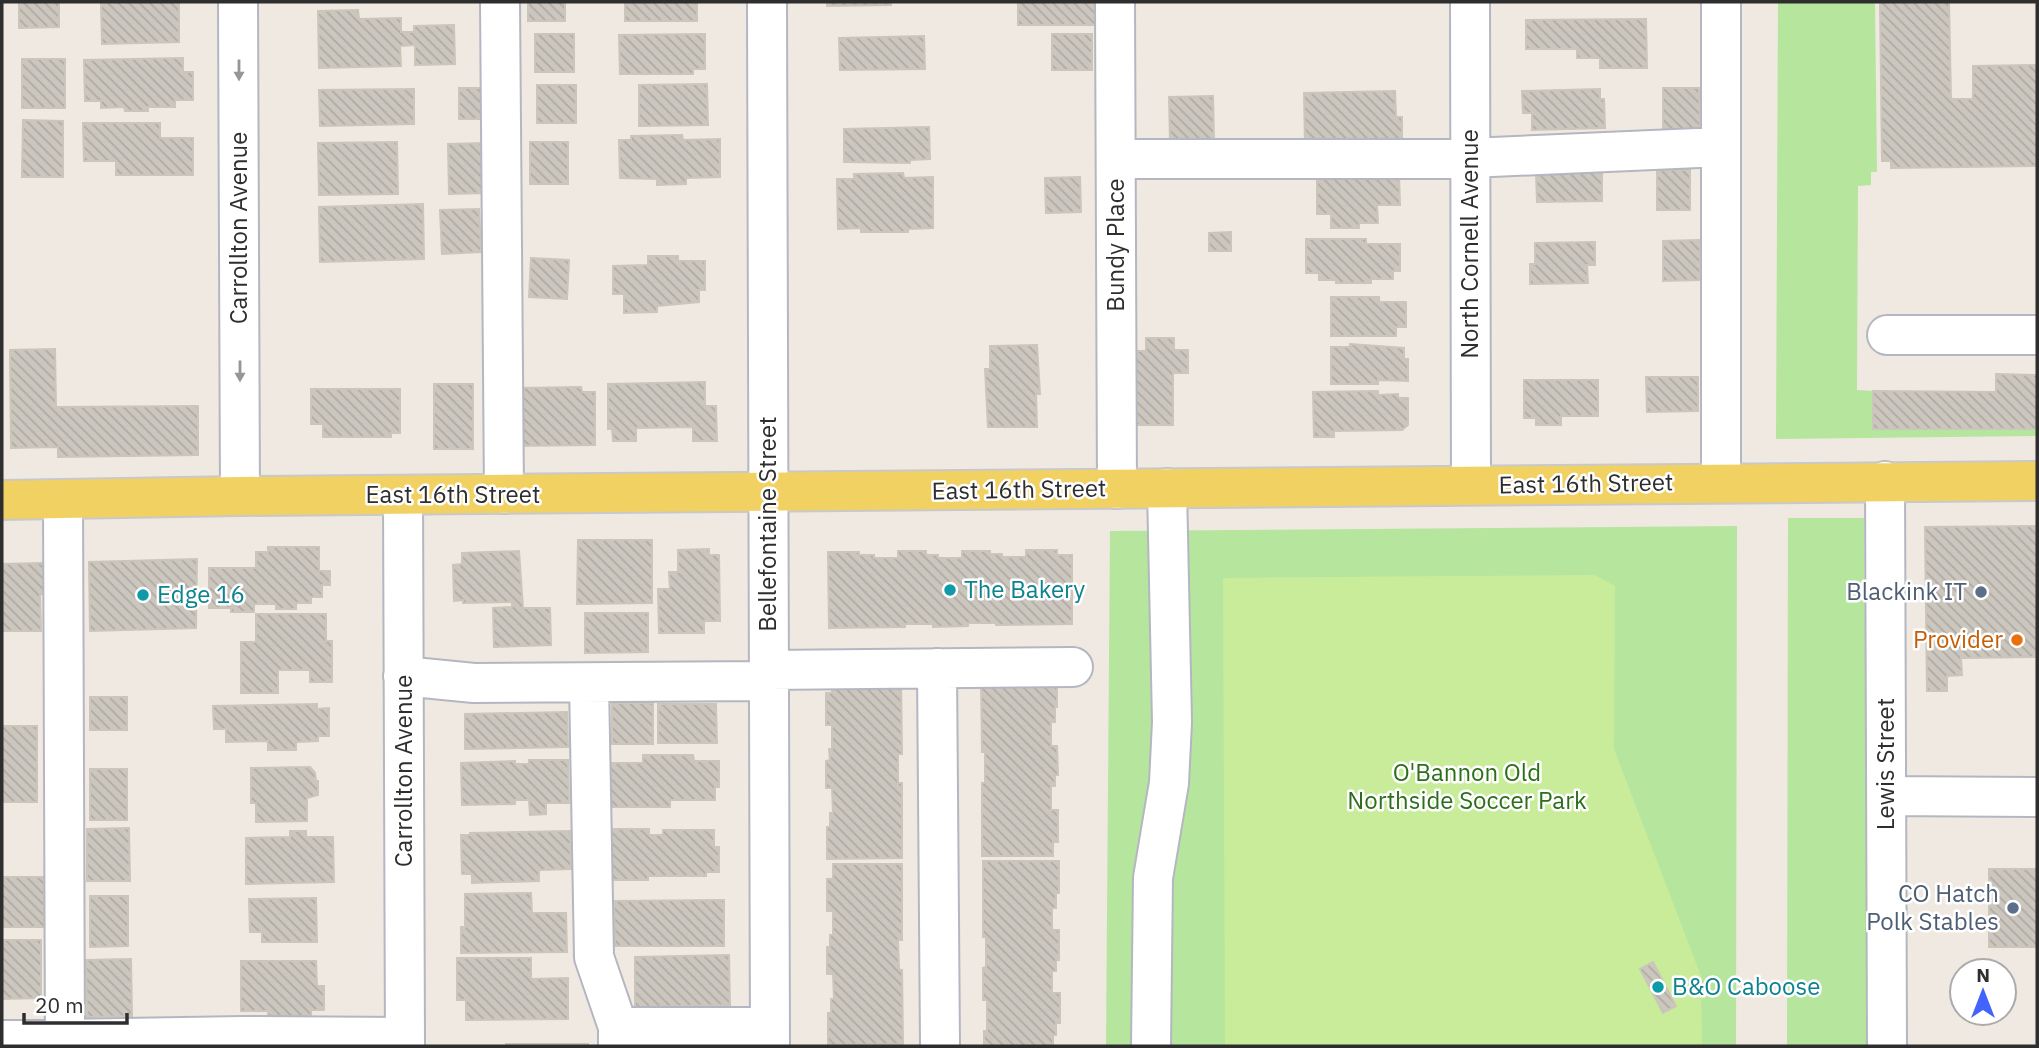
<svg xmlns="http://www.w3.org/2000/svg" width="2039" height="1048" font-family="'IBM Plex Sans',sans-serif">
<defs>
<pattern id="building-back-hatch" width="6" height="6" patternUnits="userSpaceOnUse" patternTransform="scale(1.75)"><rect width="6" height="6" fill="#cbc7bf"/><path d="M-1 5l2 2M0 0l6 6M5-1l2 2" fill="none" stroke="#afaba4"/></pattern>
</defs>
<rect width="100%" height="100%" fill="#efe9e1"/>
<path fill="#b6e59e" d="M1778,2H1875L1877,172H1871V185L1858,186L1857,390L1873,391V428L2037,429V436L1776,439Z
M1788,518H1864L1869,1046H1787Z
M1737,526L1736,1046H1106L1110,531Z"/>
<path fill="#c9ec9a" d="M1594,575L1615,586L1614,749L1701,976L1702,1046H1225L1223,578Z"/>
<path fill="url(#building-back-hatch)" stroke="#cbc5ba" stroke-width="2" d="M19,2H59V27L19,28Z
M101,2H179V42L102,44Z
M528,2H565V21H528Z
M625,2H697V21H625Z
M827,2H891V5L827,6Z
M1018,2H1098V25H1018Z
M1880,2H1949L1951,99H1973V66L2037,65V166L1891,168V161H1882Z
M358,10L359,19L401,18V32H414V26L454,25L455,64L415,65V45L400,46L401,66L319,68L318,11Z
M1646,19L1647,68H1600V58H1577V49H1526V20Z
M535,34H574V72H535Z
M705,34V69H693V74H620L619,35Z
M1052,34H1092V70H1052Z
M924,36L925,69L840,70L839,38Z
M183,58V72H193V100H175V107H148V111H125L124,107L101,108V101H85L84,60Z
M22,59H65V108H22Z
M707,84L708,125L639,126V85Z
M537,85H576V123H537Z
M459,88H495V119H459Z
M1663,88H1699L1700,129H1663Z
M414,89V124L320,126L319,90Z
M1600,89V99H1604L1605,128L1532,130V113H1523L1522,91Z
M1395,91L1396,117H1402V142L1305,144L1304,93Z
M1213,96L1214,140L1170,142L1169,97Z
M23,120L63,121V177H22Z
M83,123H160V138H193V175H116V161H84Z
M929,127L930,159L910,160V163L844,162V129Z
M682,135L683,140L720,139V177L686,178V184L657,185V179L620,178L619,140H631V136Z
M397,142L398,194L319,195L318,143Z
M530,142H568V184H530Z
M486,143L487,193L449,194L448,144Z
M1317,170L1399,175L1400,205H1377L1378,223H1359V228H1331V214H1317Z
M1657,170H1690V210H1657Z
M1602,171V201L1537,202L1536,173Z
M903,173L904,178L933,177V228L908,229V232H861V228L838,229L837,179H854V174Z
M1080,177L1081,212L1046,213L1045,178Z
M423,204L424,259L320,262L319,207Z
M479,209L481,252L442,254L440,210Z
M1231,232V251H1209V233Z
M1306,239H1366V244H1400V271H1393V279H1371V283H1336V280H1319V273H1306Z
M1700,240V280L1663,281V241Z
M1595,242V265H1587L1588,283L1530,284V264H1535V243Z
M648,256H678V261H705V290H699V302L657,306V312L624,313V294H613V266L648,265Z
M531,258L569,260L567,299L529,297Z
M1331,297H1379V302H1406V327H1396V336H1331Z
M1146,338H1174V350H1188V373H1173V425H1135L1131,351H1146Z
M1350,344L1404,348V359H1408V381L1378,380V384H1331V347H1350Z
M1037,345L1040,394H1036L1037,427H988L985,369H990V346Z
M55,349L56,407L198,406V455L58,457V447L11,448L10,350Z
M1996,374L2037,375V429H1873V391L1996,392Z
M1646,377H1698V411L1647,412Z
M1524,380H1598V416H1561V425H1536V418H1524Z
M705,382V406H716L717,441H693V427L636,428V441H613L612,429H608V384Z
M434,384H473V449H434Z
M581,387L582,392H595V445L511,446L520,388Z
M311,389H400V433H391V437H323V424H311Z
M1378,391V395L1398,394V398H1408V425L1402,430L1334,431V437H1314L1313,392Z
M2037,526V657L1961,658L1962,675L1947,676V691H1927L1925,527Z
M578,540H652V603L577,604Z
M268,547H319V571H330V585H322V597H311V603H296V609H276V604H254V612H231V608H209V568H256V552H268Z
M709,549V555H719L720,621H704V633H659L658,589H670L669,572H678V550Z
M1026,550H1057V555H1072V624L996,625V623H968V626L933,627V624H905V627L829,628L828,552H859V555H874V558H898V551H926V555H938V558H962V551H990V554H1002V557H1026Z
M519,551L523,608H550L551,645L494,647L493,608L512,607V602L463,603V600L454,601L453,565L462,564V553Z
M197,559L196,628L90,631L89,562Z
M43,563V567H46V594H40L41,631H2V564Z
M585,613H648V652L585,653Z
M256,614H326V641H332V682H310V670H278V693H241V642H256Z
M981,676H1057V707H1055V722H1051V746H1057L1058,775H1055V786H1051V810H1058V842H1053V856H982V783H985V752H982Z
M832,678H901L902,754H898V783H902V858L827,859V827H830V813H833L832,788H826V761L830,760L829,749H832V725H826V693H832Z
M90,697H127V730H90Z
M612,703H653V744H612Z
M317,704V709L329,708V736H318V741L296,742V750H268V741L226,742V729H214L213,706Z
M658,704H716L717,743H658Z
M567,712L568,747L465,749V714Z
M2,726H37V802H2Z
M643,755H693L694,761H719V787H715V800H670V807H604V763H643Z
M529,760H568L569,803H546V814L530,815L529,800H515V804L462,805L461,763L515,761V764H529Z
M310,767L315,773L316,781H318V795L307,798V821L256,822V803H251V768Z
M90,769H127V820H90Z
M129,828L130,881H87V829Z
M612,829H649V835H663V830H714V847H719V872H706V876H648V880H612Z
M290,831H306V837H333L334,882L246,884V838L290,837Z
M570,831L571,869L539,870V881L472,883V874H462L461,835H470V833Z
M983,861H1059V893H1056V908H1052V930H1059V960H1056V971H1052V993H1060V1023H1056V1035H1053V1046H984V1031H987V1000H983V968L986,967V937H983Z
M833,864H902V940H898L899,970H902L903,1044L828,1045V1013H831V999H834L833,974H827V947H830V935H833V911H827V879H833Z
M1989,869H2037V947H1989Z
M2,877H44V927H2Z
M531,893L532,913H566L567,952L461,953V927H465V894Z
M90,896H128V946L90,947Z
M316,898L317,942H262V932H250L249,899Z
M724,900V946H615L614,901Z
M2,940H41V998L2,999Z
M729,955L730,1005L635,1007V957Z
M457,958H531V979L568,978V1019L466,1020V1000H457Z
M131,959L132,1016L87,1017L86,960Z
M241,961H316L317,986H324V1010H311V1016H268V1011H241Z
M1653,962L1676,1006L1663,1013L1640,969Z
M506,1044H588V1046H506Z"/>
<g fill="none" stroke-linecap="round" stroke-linejoin="round">
<defs>
<path id="minor" d="M238,2L240,496
M500,2L504,494
M767,2L770,1046
M1115,2L1117,489
M1470,2L1471,485
M1721,2V483
M1116,159H1447L1721,147
M1887,335H2037
M1885,481L1887,1046
M403,495L405,1046
M63,499L65,1046
M937,668L940,1046
M769,670L1073,667
M403,676L474,683L769,681
M589,683L594,957L618,1027V1046
M1887,796L2037,797
M618,1027H770
M2,1040L243,1036L405,1037
M1151,1046L1153,878L1169,783L1172,722L1167,488"/>
<path id="major" d="M2,500L240,496L2037,481"/>
</defs>
<use href="#minor" stroke="#b4b7c1" stroke-width="42"/>
<use href="#major" stroke="#c9c9c9" stroke-width="42"/>
<use href="#minor" stroke="#fff" stroke-width="38"/>
<use href="#major" stroke="#f2d163" stroke-width="38"/>
</g>
<defs><path id="oneway-solid" d="M-6-.8H1V-3.2L6.5 0L1 3.2V.8H-6Z" transform="scale(1.75)"/></defs>
<g fill="#969696">
<use href="#oneway-solid" transform="translate(239 70) rotate(90)"/>
<use href="#oneway-solid" transform="translate(240 371) rotate(90)"/>
</g>
<g fill="#0f9aa8" stroke="#fff" stroke-width="2.5">
<circle cx="950" cy="590" r="7"/>
<circle cx="143" cy="595" r="7"/>
<circle cx="1658" cy="987" r="7"/>
</g>
<g fill="#5c6f8a" stroke="#fff" stroke-width="2.5">
<circle cx="1981" cy="592" r="7"/>
<circle cx="2013" cy="908" r="7"/>
</g>
<circle fill="#e8710a" stroke="#fff" stroke-width="2.5" cx="2017" cy="640" r="7"/>
<g text-anchor="middle" stroke-width="5" stroke-linejoin="round" paint-order="stroke">
<g font-size="24" fill="#2e2e2e" stroke="#fff">
<text transform="translate(239 228) rotate(-90)" y="8">Carrollton Avenue</text>
<text transform="translate(1470 244) rotate(-90)" y="8">North Cornell Avenue</text>
<text transform="translate(1116 245) rotate(-90)" y="8">Bundy Place</text>
<text transform="translate(1586 484) rotate(-1)" y="8">East 16th Street</text>
<text transform="translate(1019 490) rotate(-1)" y="8">East 16th Street</text>
<text x="453" y="503">East 16th Street</text>
<text transform="translate(768 524) rotate(-90)" y="8">Bellefontaine Street</text>
<text transform="translate(1886 764) rotate(-90)" y="8">Lewis Street</text>
<text transform="translate(404 771) rotate(-90)" y="8">Carrollton Avenue</text>
</g>
<g font-size="24" fill="#0d838f" stroke="#fff" text-anchor="start">
<text x="964" y="598">The Bakery</text>
<text x="157" y="603">Edge 16</text>
<text x="1672" y="995">B&amp;O Caboose</text>
</g>
<g font-size="24" fill="#4e5e75" stroke="#fff" text-anchor="end">
<text x="1967" y="600">Blackink IT</text>
<text x="1999" y="902">CO Hatch<tspan x="1999" dy="28">Polk Stables</tspan></text>
</g>
<g font-size="24" fill="#c56008" stroke="#fff" text-anchor="end">
<text x="2003" y="648">Provider</text>
</g>
<g font-size="24" fill="#2c6e1b" stroke="#fff">
<text x="1467" y="781">O'Bannon Old<tspan x="1467" dy="28">Northside Soccer Park</tspan></text>
</g>
</g>
<rect width="2039" height="1048" fill="none" stroke="#2e2e2e" stroke-width="7"/>
<g transform="translate(1983 992)"><circle r="33" fill="#ffffff" stroke="#ababab" stroke-width="2"/>
<path d="M0-5L12 26L0 18L-12 26Z" fill="#4264fb"/>
<text y="-10" font-size="19" font-weight="bold" text-anchor="middle" fill="#2e2e2e">N</text>
</g>
<path d="M24 1013v10h103v-10" fill="none" stroke="#2e2e2e" stroke-width="3.5"/>
<text x="35" y="1013" font-size="21" fill="#2e2e2e" stroke="#ffffff" stroke-width="5" paint-order="stroke">20 m</text>
</svg>
